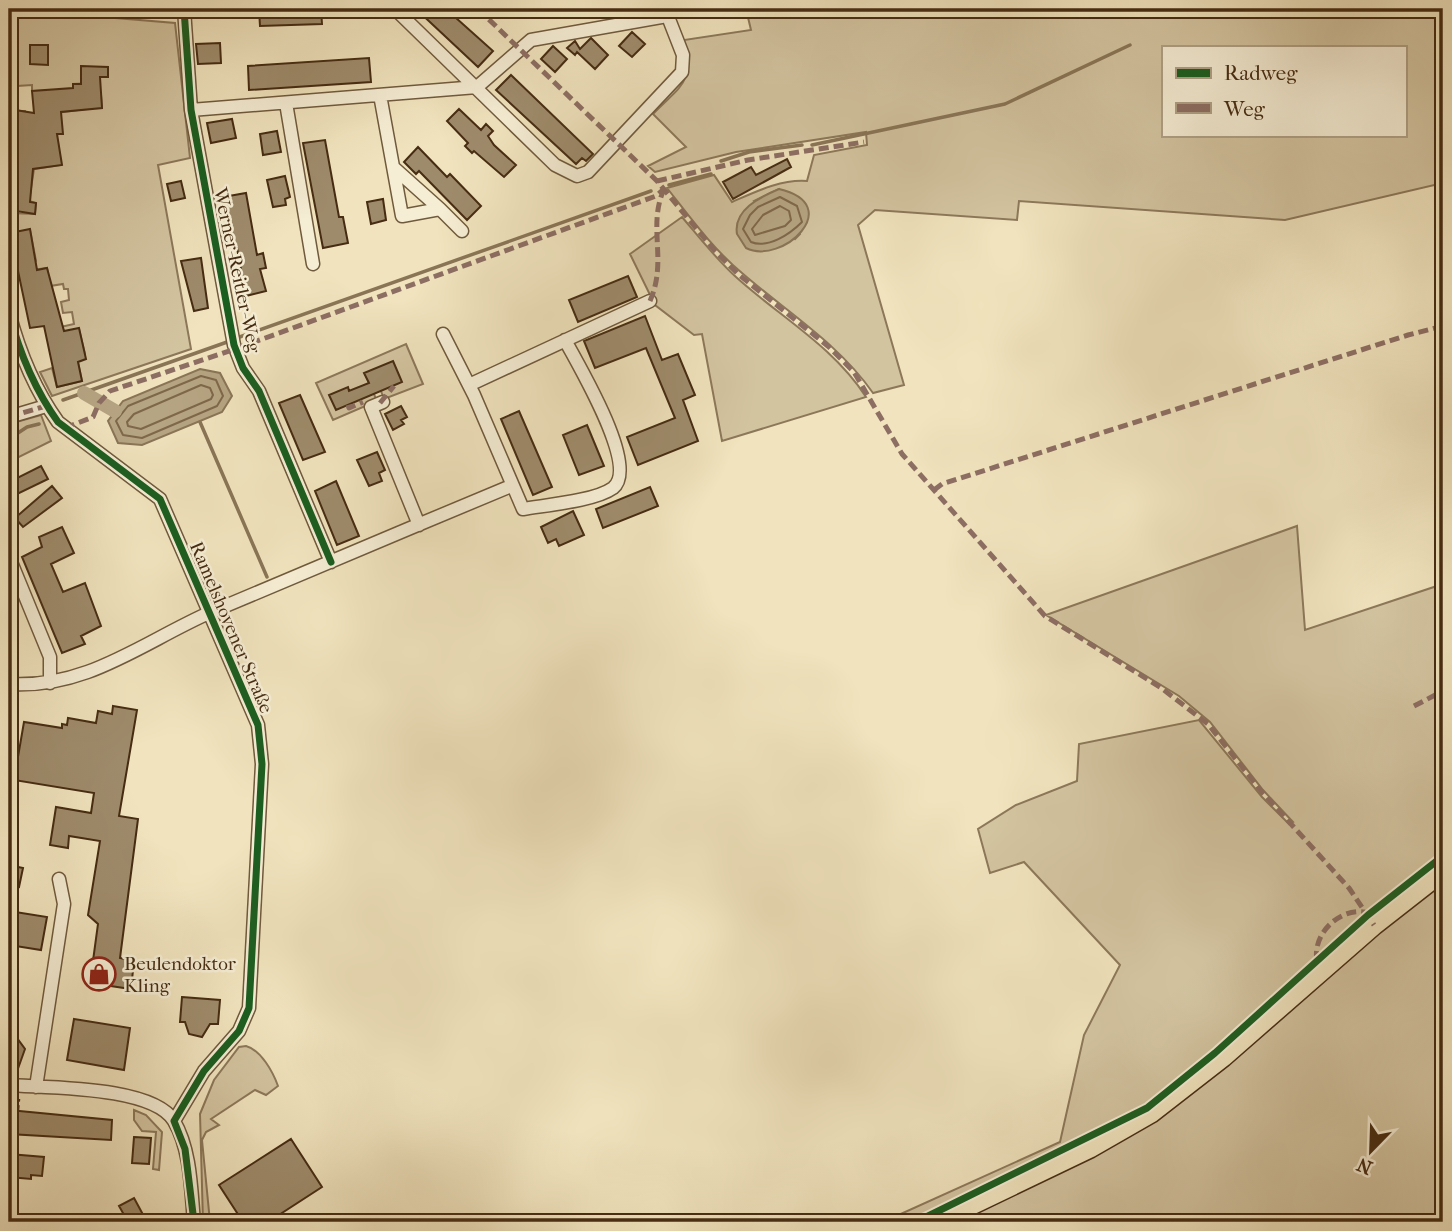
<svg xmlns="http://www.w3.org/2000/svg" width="1452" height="1231" font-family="'IM FELL French Canon',serif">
<rect width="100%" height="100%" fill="#f0e3bd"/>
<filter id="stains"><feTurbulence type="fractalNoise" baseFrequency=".00286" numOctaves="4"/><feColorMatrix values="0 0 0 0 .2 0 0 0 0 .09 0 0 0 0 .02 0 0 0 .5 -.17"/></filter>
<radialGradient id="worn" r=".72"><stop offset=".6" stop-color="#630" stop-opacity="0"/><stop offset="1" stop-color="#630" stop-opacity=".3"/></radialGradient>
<path fill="#d3c4a0" stroke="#8c7859" stroke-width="2" fill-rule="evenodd" d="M40,9H104V17L175,23L190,158L158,165L191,349L52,396L40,372L52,368L57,387L82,381L78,362L85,354L79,329L48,335L47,330L74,324L72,312L63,313L61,302L69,300L68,289H64L63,284L50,286L47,268L26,271L36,261L30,230L10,233L14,257L9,259V213L35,214L36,203L29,201L34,169L61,165L58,143L31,146V142L9,139V122L19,123L21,111H25L26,117L102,107L101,95H98L94,83L73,84V90L32,91V85L17,86L16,97L9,96V10L39,12Z
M746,9H1443V183L1285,220L1019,201L1017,220L875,210L858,225L904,385L873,393C838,343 788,313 742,273C713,249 690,217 667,188L714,175L732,202C755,192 781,179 807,181L814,155L867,145L866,132L736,152L655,172L648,166L686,147L653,114C683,83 693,85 684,40L751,30ZM1163,47H1405V135H1163ZM779,189L800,234L795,239L754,201Z
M682,217C699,237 716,259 736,277C780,317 833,346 866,397L722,441L702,334L694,335L655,305L630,254Z
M406,344L423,384L384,399L373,370L365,374L377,401L333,420L316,383Z
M41,415L51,441L9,462V424Z
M1297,526L1305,630L1443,584V1222H883L1060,1142L1084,1035L1120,965L1024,862L990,873L978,829L1016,805L1077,781L1079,744L1199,720L1262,797L1289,824L1293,822L1263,790L1210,722L1179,696L1046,615Z
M246,1046C261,1050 273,1072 278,1086L266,1095L255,1090L211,1119L219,1125L206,1132L202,1140L210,1222H203L200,1114L214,1080L239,1047Z
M134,1110L146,1115L162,1132L159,1170L153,1169L156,1132L142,1131L134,1120Z"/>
<path fill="#b6a583" stroke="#897556" stroke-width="2" d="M779,189C847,205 782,266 746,248L737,234C733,210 760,197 779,189Z
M200,369L220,373L232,396L222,412L142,445L118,443L108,421L123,401Z"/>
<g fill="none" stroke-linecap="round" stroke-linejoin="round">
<path stroke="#7e684a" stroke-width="2" d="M780,197L797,206L802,222C790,234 768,249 751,242L743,229L750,215L758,207Z
M780,206L789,211L791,220L785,226L755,235L752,229L763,215Z
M201,376L216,380L223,396L217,406L142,438L123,435L116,421L128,406Z
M201,385L210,388L213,395L211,399L141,429L128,426L127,422L134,414Z"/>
<path stroke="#897556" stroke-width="3.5" d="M812,145L1005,104L1130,45
M721,161L749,152L802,145
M669,185L711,174
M234,339L651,191
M63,400L230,341
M200,422L267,577
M9,439L27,427L39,424"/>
<path stroke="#b6a583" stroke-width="14" d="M84,393L115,411"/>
</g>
<path fill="#9e8b6b" stroke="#462c12" stroke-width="2" d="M259,9H321L322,24L260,26Z
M416,9H446L493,51L478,67Z
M632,32L645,44L632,57L619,46Z
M591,38L608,55L595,69L577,52L575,55L567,48L575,41L580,49Z
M220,43L221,63L198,64L196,44Z
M30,45H48V65L30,64Z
M553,46L567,59L555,72L541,59Z
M369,58L371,82L249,90L248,66Z
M81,66L108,67V77H100L102,108L61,112L63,134H57L62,165L33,169L30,202L36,203L35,214L16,211L17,200L9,199L13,123L9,122V109L34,113L32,91L73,88V84H81Z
M511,75L593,154L586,161L582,158L576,164L496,90Z
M459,109L481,130L486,124L493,131L488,136L494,145L516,165L504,177L474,151L472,153L465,146L468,143L447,121Z
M232,119L236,138L211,143L207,123Z
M277,131L281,152L263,155L260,134Z
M325,140L339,217H343L348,243L323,248L303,143Z
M418,147L447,177L450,174L481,206L467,220L419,171L416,174L404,162Z
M787,159L791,167L733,199L723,182L751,167L756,175Z
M285,176L290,197L285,199L286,205L273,207L267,180Z
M181,181L185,198L171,201L167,184Z
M246,193L257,255L263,253L266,268L260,269L266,291L246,296L237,248L232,249L223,197Z
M383,199L386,220L371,224L367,202Z
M30,229L37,270L47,268L64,331L79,328L86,359L78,362L82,381L57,387L44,326L30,328L10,233Z
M201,258L208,308L194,311L181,261Z
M628,276L637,297L578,322L569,300Z
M645,316L662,360L678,354L695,395L683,400L698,441L638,465L627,437L675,418L646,348L595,368L584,341Z
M393,361L402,382L336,410L329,395L348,387L349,391L369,383L364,373Z
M300,395L325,452L303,460L279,403Z
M401,406L407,417L401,420L404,424L393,430L385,414Z
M519,411L552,487L533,495L501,419Z
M587,425L604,466L579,475L563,435Z
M377,452L385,470L379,473L382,481L369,486L357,460Z
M41,466L48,479L9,498V482Z
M336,481L359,536L337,545L315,491Z
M52,486L62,498L23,527L15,518Z
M650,487L658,506L603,528L596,509Z
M573,511L584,535L559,546L556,539L548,543L541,527Z
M62,527L74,553L51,564L63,592L85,583L101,626L81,636L85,644L62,653L22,557L42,547L39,537Z
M113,706L137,710L119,816L138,819L120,958L134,961L131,989L90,983L98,924L88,915L100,841L69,836L68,848L50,845L56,807L91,813L94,793L14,780L24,722L62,728V724L67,725L68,718L96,723L98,711L112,714Z
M9,865L23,868L19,887L9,885Z
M9,911L47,917L41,950L9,945Z
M182,997L220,1000L218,1024H210L202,1037L189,1034L185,1022H180Z
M74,1019L130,1028L124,1070L67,1060Z
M9,1027L25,1049L15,1077L9,1076Z
M9,1110L112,1120L111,1140L9,1134Z
M134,1137L151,1138L149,1164L132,1163Z
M291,1139L322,1187L268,1222H243L219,1185Z
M9,1154L44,1157L42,1176L31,1175V1179L9,1177Z
M134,1198L147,1222H128L119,1206Z"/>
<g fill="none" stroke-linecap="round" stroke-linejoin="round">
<defs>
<path id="street" d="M184,9L191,110L234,345L243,368L259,391L331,562
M395,9L555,165L577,176L588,172L682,72L683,55L665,9
M380,95L402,216L440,209L462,231
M286,103L313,264
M191,110L477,87L531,40L667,16
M393,167L440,209
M9,313C19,351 35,390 58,422L160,499L258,725L262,764L249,1008L239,1031L204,1071L174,1121
M443,334L474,395L523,509C546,505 595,501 613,488C640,467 578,365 565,340
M469,385L650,301
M383,402L371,407L419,525
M9,417L46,406
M9,557L50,657V683
M9,684C87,689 143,642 211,612C311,569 411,528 511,486
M9,1085C48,1088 153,1086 174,1121C191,1150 191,1190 194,1222
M36,1087L64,904L59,879"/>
<path id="primary" d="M936,1222L1090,1148L1151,1113L1223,1057L1374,925L1443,871"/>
</defs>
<use href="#street" stroke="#705a3d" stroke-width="15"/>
<use href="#primary" stroke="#462c12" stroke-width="22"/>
<path stroke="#462c12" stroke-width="2.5" stroke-dasharray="5 3.5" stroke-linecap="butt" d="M18,1110L19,1099"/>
<use href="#street" stroke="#f5edd4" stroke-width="12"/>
<use href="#primary" stroke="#f0e3bd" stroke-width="19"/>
<path stroke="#8d6e63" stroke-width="5" stroke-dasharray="10 5" stroke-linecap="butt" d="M478,9L657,181L715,251L738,274L829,347L854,372L902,454L1045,616L1160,687L1208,724L1261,791L1349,888L1374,925
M657,181L748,160L864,142
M650,301C668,260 647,227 664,189
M380,403L394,386
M348,405L349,408L363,402
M9,417L46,406
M65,428L93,417L99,403L110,391L235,349L656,196L664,189
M934,490L942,484L1408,335L1443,326
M1414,706L1443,691
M1317,961C1312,934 1339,908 1365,912"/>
<defs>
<path id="cycleway" d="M184,9L191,110L234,345L243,368L259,391L331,562
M9,313C19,351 35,390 58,422L160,499L258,725L262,764L249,1008L239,1031L204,1071L174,1121L185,1149L194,1222
M916,1222L1147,1108L1215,1053L1368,915L1443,856"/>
</defs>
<use href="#cycleway" stroke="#f5edd4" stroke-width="11"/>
<use href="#cycleway" stroke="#1b5e20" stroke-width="7"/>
</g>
<defs>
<symbol id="shop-ring" viewBox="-11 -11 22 22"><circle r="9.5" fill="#f5edd4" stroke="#8f2418" stroke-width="1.5"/><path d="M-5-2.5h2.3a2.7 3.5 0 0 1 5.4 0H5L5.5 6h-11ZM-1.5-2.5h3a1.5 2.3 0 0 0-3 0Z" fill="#8f2418"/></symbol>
</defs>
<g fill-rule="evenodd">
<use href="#shop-ring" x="80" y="955" width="38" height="38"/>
</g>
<g text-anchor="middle" stroke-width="5" stroke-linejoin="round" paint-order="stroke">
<g font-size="19" fill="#462c12" stroke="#f5edd4">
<text transform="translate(238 270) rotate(78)" y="7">Werner-Reitler-Weg</text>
<text transform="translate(232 627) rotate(67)" y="7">Ramelshovener Straße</text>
</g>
<g font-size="19" fill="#462c12" stroke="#f5edd4" text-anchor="start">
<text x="124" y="970">Beulendoktor<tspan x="124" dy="22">Kling</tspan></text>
</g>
</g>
<rect width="1452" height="1231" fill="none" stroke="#f0e3bd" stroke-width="35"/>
<rect x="10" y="10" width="1431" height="1210" fill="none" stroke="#462c12" stroke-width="3.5"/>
<rect x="18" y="18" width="1417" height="1196" fill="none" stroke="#462c12" stroke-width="2"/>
<rect x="1162" y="46" width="245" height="91" fill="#f5edd4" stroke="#afa086" stroke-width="2"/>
<rect x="1176" y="68" width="35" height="10" fill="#1b5e20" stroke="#afa086" stroke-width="2"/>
<text x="1224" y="80" font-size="21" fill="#462c12">Radweg</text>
<rect x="1176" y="103" width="35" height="10" fill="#8d6e63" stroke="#afa086" stroke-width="2"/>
<text x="1224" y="116" font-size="21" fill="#462c12">Weg</text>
<g transform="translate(1371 1151) rotate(203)" stroke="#f5edd4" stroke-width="5" paint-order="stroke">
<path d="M0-5L12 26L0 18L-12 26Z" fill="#462c12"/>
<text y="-10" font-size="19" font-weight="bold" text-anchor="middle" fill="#462c12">N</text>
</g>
<rect width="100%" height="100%" filter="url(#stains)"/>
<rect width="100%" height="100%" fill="url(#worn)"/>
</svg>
